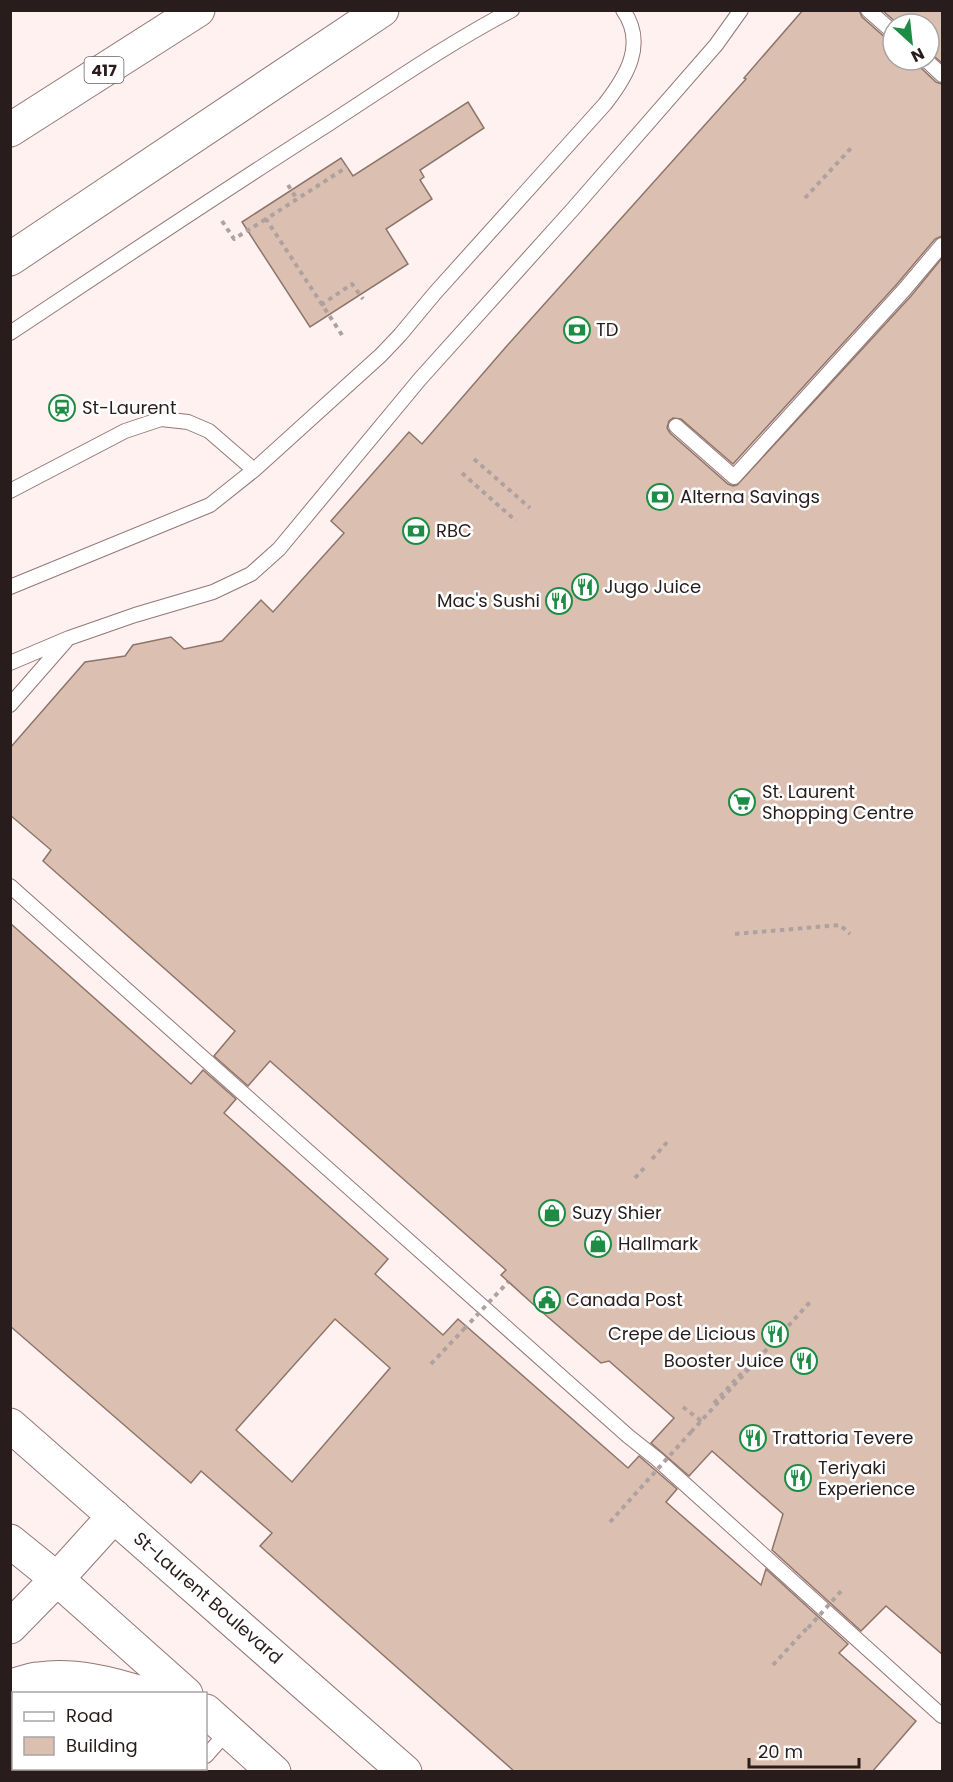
<svg xmlns="http://www.w3.org/2000/svg" width="953" height="1782" font-family="Poppins,sans-serif">
<rect width="100%" height="100%" fill="#fff1f0"/>
<path fill="#dbc0b2" stroke="#8e7569" stroke-width="1.5" fill-rule="evenodd" d="M803,10H859L862,17L887,39L893,41V60H917L920,67L936,82L942,84V236L935,239L897,284L733,464L681,419L673,418L669,421L667,428L670,433L728,484L733,486L737,485L911,296L942,258V1654L886,1606L861,1631L772,1550L783,1514L712,1451L689,1476L651,1443L674,1418L609,1361L601,1363L534,1305L501,1275L506,1270L270,1061L248,1086L214,1056L235,1031L43,861L51,850L10,815V748L85,662L125,656L133,645L171,637L184,649L222,641L261,600L273,612L344,533L331,521L409,432L422,444L505,348L746,79L744,78Z
M882,10H942V63L929,52V24H898Z
M468,102L484,128L420,170L424,177L420,180L432,199L386,229L408,264L310,327L242,222L341,158L353,176Z
M10,923L191,1084L203,1070L236,1099L224,1113L388,1259L375,1274L443,1335L458,1319L628,1468L639,1456L677,1489L666,1502L761,1585L766,1569L848,1644L839,1653L916,1721L872,1772H515L260,1546L272,1533L201,1471L191,1483L10,1326ZM335,1319L390,1368L292,1482L236,1430Z"/>
<g fill="none" stroke-linecap="round" stroke-linejoin="round">
<defs>
<path id="service" d="M868,10L893,32
M926,60L942,75
M10,333C117,262 223,191 330,123C390,84 449,43 512,10
M676,426L734,477L904,290L942,245
M10,491L125,431L161,419L188,422L209,431L254,470
M10,587L210,505L254,470L381,355L400,335L435,293L605,104C626,77 647,44 623,10
M10,663L69,638L135,615L213,592L251,574L279,549L420,379L573,209L716,45L741,10
M10,705L66,641
M10,886L628,1436L657,1459L942,1716
M206,1756L228,1731
M191,1772L193,1768"/>
<path id="tertiary" d="M10,1627L57,1579L114,1516"/>
<path id="secondary" d="M10,1425L405,1772
M10,1541L57,1579L186,1694
M10,1686C19,1684 29,1680 38,1679C74,1674 110,1683 144,1694
M206,1711L274,1772"/>
<path id="motorway" d="M10,130L198,10
M10,259L382,10"/>
</defs>
<use href="#service" stroke="#947776" stroke-width="16"/>
<use href="#tertiary" stroke="#947776" stroke-width="35"/>
<use href="#secondary" stroke="#947776" stroke-width="35"/>
<use href="#motorway" stroke="#947776" stroke-width="35"/>
<path stroke="#aea1a0" stroke-width="4" stroke-dasharray="4.5 4.5" stroke-linecap="butt" d="M288,185L297,199
M805,198L852,147
M222,221L234,239L266,219
M321,305L352,284L363,299
M342,335L266,219L347,167
M474,459L530,508
M462,473L516,521
M735,934L840,925L850,934
M652,1159L670,1139
M635,1178L644,1168
M431,1364L464,1329
M714,1403L752,1362
M683,1407L700,1420L701,1418
M691,1432L811,1301
M610,1522L646,1482
M773,1665L807,1628"/>
<use href="#service" stroke="#fff" stroke-width="14"/>
<use href="#tertiary" stroke="#fff" stroke-width="33"/>
<use href="#secondary" stroke="#fff" stroke-width="33"/>
<use href="#motorway" stroke="#fff" stroke-width="33"/>
<path stroke="#aea1a0" stroke-width="4" stroke-dasharray="4.5 4.5" stroke-linecap="butt" d="M464,1329L508,1282
M646,1482L691,1432
M808,1628L842,1590"/>
</g>
<defs>
<symbol id="bank-ring" viewBox="-11 -11 22 22"><circle r="9.5" fill="#fff" stroke="#1e8c44" stroke-width="1.5"/><path d="M-6-4H6V4H-6ZM0-2.3a2.3 2.3 0 1 0 0 4.6a2.3 2.3 0 1 0 0-4.6Z" fill="#1e8c44"/></symbol>
<symbol id="station-ring" viewBox="-11 -11 22 22"><circle r="9.5" fill="#fff" stroke="#1e8c44" stroke-width="1.5"/><path d="M-3-6H3Q5-6 5-4V2Q5 4 3 4L4.5 6H3L1.5 4h-3L-3 6H-4.5L-3 4Q-5 4-5 2V-4Q-5-6-3-6ZM-3.5-4v3h7v-3ZM-3.5 1v1.5H-2V1ZM2 1v1.5H3.5V1Z" fill="#1e8c44"/></symbol>
<symbol id="restaurant-ring" viewBox="-11 -11 22 22"><circle r="9.5" fill="#fff" stroke="#1e8c44" stroke-width="1.5"/><path d="M-5-6h1v4h1v-4h1v4h1v-4h1v5L-1.5 .5V6h-2V.5L-5-1ZM5-6V6H3V1.5H1.5Q1.5-4 5-6Z" fill="#1e8c44"/></symbol>
<symbol id="supermarket-ring" viewBox="-11 -11 22 22"><circle r="9.5" fill="#fff" stroke="#1e8c44" stroke-width="1.5"/><path d="M-6-5.5h2.5l.6 2H6L4.5 2H-2.5L-4.4-4H-6ZM-1.5 3.2a1.3 1.3 0 1 0 .1 0ZM3 3.2a1.3 1.3 0 1 0 .1 0Z" fill="#1e8c44"/></symbol>
<symbol id="shop-ring" viewBox="-11 -11 22 22"><circle r="9.5" fill="#fff" stroke="#1e8c44" stroke-width="1.5"/><path d="M-5-2.5h2.3a2.7 3.5 0 0 1 5.4 0H5L5.5 6h-11ZM-1.5-2.5h3a1.5 2.3 0 0 0-3 0Z" fill="#1e8c44"/></symbol>
<symbol id="civic-ring" viewBox="-11 -11 22 22"><circle r="9.5" fill="#fff" stroke="#1e8c44" stroke-width="1.5"/><path d="M-.6-6.5H3V-4.5H.6V-3L4-1V1h2V6H-6V1h2V-1L-.6-3ZM-1.2 2.5V6h2.4V2.5Z" fill="#1e8c44"/></symbol>
</defs>
<g fill-rule="evenodd">
<use href="#bank-ring" x="562" y="315" width="30" height="30"/>
<use href="#station-ring" x="47" y="393" width="30" height="30"/>
<use href="#bank-ring" x="645" y="482" width="30" height="30"/>
<use href="#bank-ring" x="401" y="516" width="30" height="30"/>
<use href="#restaurant-ring" x="570" y="572" width="30" height="30"/>
<use href="#restaurant-ring" x="544" y="586" width="30" height="30"/>
<use href="#supermarket-ring" x="727" y="787" width="30" height="30"/>
<use href="#shop-ring" x="537" y="1198" width="30" height="30"/>
<use href="#shop-ring" x="583" y="1229" width="30" height="30"/>
<use href="#civic-ring" x="532" y="1285" width="30" height="30"/>
<use href="#restaurant-ring" x="760" y="1319" width="30" height="30"/>
<use href="#restaurant-ring" x="789" y="1346" width="30" height="30"/>
<use href="#restaurant-ring" x="738" y="1423" width="30" height="30"/>
<use href="#restaurant-ring" x="783" y="1463" width="30" height="30"/>
</g>
<g text-anchor="middle" stroke-width="5" stroke-linejoin="round" paint-order="stroke">
<rect fill="#fff" stroke="#686060" stroke-width="1.5" x="84.5" y="57" width="39" height="26" rx="4.5"/>
<g font-size="16" font-weight="bold" fill="#281c1c">
<text x="104" y="76">417</text>
</g>
<g font-size="18" fill="#281c1c" stroke="#fff" text-anchor="start">
<text x="596" y="336">TD</text>
<text x="82" y="414">St-Laurent</text>
<text x="680" y="503">Alterna Savings</text>
<text x="436" y="537">RBC</text>
<text x="604" y="593">Jugo Juice</text>
<text x="540" y="607" text-anchor="end">Mac's Sushi</text>
<text x="762" y="798">St. Laurent<tspan x="762" dy="21">Shopping Centre</tspan></text>
<text x="572" y="1219">Suzy Shier</text>
<text x="618" y="1250">Hallmark</text>
<text x="566" y="1306">Canada Post</text>
<text x="756" y="1340" text-anchor="end">Crepe de Licious</text>
<text x="784" y="1367" text-anchor="end">Booster Juice</text>
<text x="772" y="1444">Trattoria Tevere</text>
<text x="818" y="1474">Teriyaki<tspan x="818" dy="21">Experience</tspan></text>
</g>
<g font-size="18" fill="#281c1c" stroke="#fff">
<text transform="translate(208 1598) rotate(41)" y="6">St-Laurent Boulevard</text>
</g>
</g>
<rect width="953" height="1782" fill="none" stroke="#281c1c" stroke-width="24"/>
<rect x="12" y="1692" width="195" height="78" fill="#ffffff" stroke="#a9a4a4" stroke-width="1.5"/>
<rect x="24" y="1712" width="30" height="9" fill="#ffffff" stroke="#a9a4a4" stroke-width="1.5"/>
<text x="66" y="1722" font-size="18" fill="#281c1c">Road</text>
<rect x="24" y="1737" width="30" height="18" fill="#dbc0b2" stroke="#a9a4a4" stroke-width="1.5"/>
<text x="66" y="1752" font-size="18" fill="#281c1c">Building</text>
<g transform="translate(911 42) rotate(153)"><circle r="28" fill="#ffffff" stroke="#a9a4a4" stroke-width="1.5"/>
<path d="M0-4.5L10 22L0 15L-10 22Z" fill="#1e8c44"/>
<text y="-9" font-size="16" font-weight="bold" text-anchor="middle" fill="#281c1c">N</text>
</g>
<path d="M749 1758v9h110v-9" fill="none" stroke="#281c1c" stroke-width="3"/>
<text x="758" y="1758" font-size="18" fill="#281c1c" stroke="#ffffff" stroke-width="4.5" paint-order="stroke">20 m</text>
</svg>
